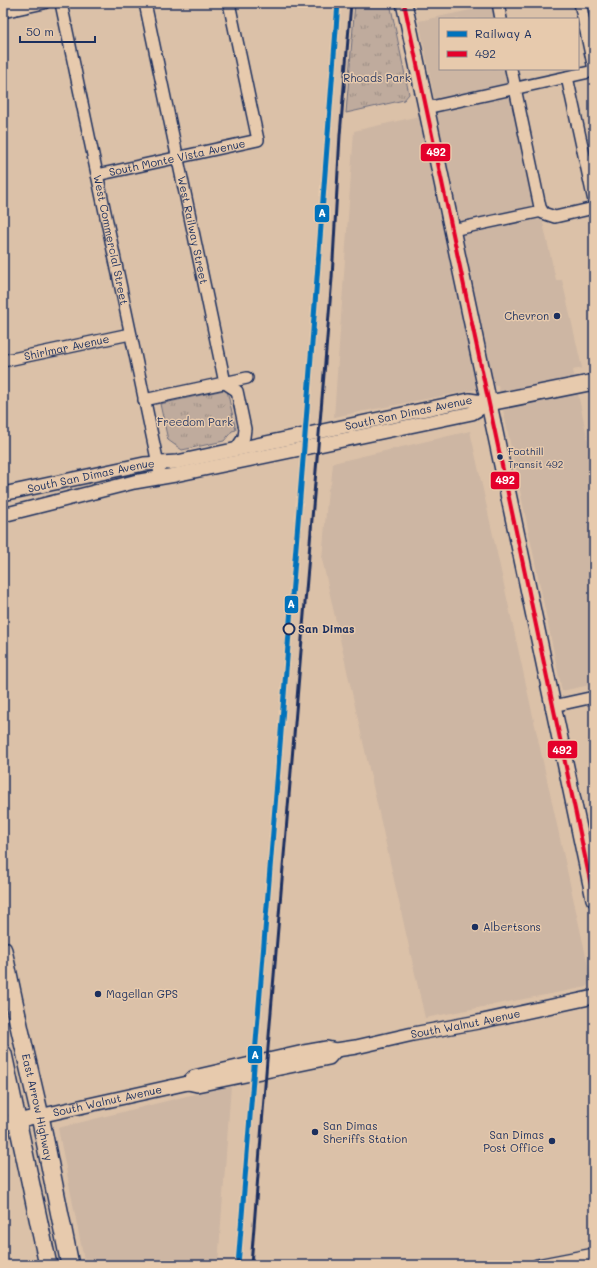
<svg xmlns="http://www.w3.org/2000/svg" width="597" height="1268" font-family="Mali,sans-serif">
<defs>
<pattern id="grass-tufts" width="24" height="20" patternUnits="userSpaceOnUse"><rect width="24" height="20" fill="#bfab9d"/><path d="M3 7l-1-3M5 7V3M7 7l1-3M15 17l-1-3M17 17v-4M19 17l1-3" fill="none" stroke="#9a8c83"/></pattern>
</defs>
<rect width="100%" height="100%" fill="#dbc1a8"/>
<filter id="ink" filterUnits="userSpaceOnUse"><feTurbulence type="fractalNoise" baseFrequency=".025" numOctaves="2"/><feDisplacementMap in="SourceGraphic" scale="8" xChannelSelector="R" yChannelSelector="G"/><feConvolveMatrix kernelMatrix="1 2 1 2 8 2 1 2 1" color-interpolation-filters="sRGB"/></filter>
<g filter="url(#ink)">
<path fill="#cdb6a3" d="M494,5L497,19H440V69H508L556,280H562L582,368L573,370L594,470V684L562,691L498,385L334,417L354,131L437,112L419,21Z
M470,431L591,979L587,987L425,1018L322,559L328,489L331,484L333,463Z
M231,1085L218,1265H85L58,1128Z"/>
<path fill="url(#grass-tufts)" stroke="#6d6d7e" d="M355,3H390L409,94L404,100L346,113Z
M224,390H227L236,430L232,431L224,441L182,450L168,440L160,404Z"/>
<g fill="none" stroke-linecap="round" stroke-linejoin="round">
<defs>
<g id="minor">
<path id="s1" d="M61,3L161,478"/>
<path id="s2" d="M145,3L225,383L237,391L245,429L244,437L236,449"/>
<path d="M498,3L501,19"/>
<path d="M580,3L594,69"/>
<path d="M3,12L44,3"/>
<path d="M511,69L540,207L543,213L555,217L594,208"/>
<path d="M567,77L594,201"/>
<path d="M426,108L594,71"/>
<path id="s3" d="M97,175L258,140L229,3"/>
<path d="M452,230L542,211"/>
<path id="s4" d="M3,361L130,334"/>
<path d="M144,400L247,378"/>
<path d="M553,706L594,697"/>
<path d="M537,1265L594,1254"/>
</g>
<g id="tertiary">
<path id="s5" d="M3,494L144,464L177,462L469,400L489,403"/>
<path d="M3,515L134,482L175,475L472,413L489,403"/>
<path id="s6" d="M188,1083L194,1077L304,1052L327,1048L336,1050L356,1047L413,1034L478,1022L594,997"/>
<path id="s7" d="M3,1124L188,1083L197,1085L329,1058L336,1050"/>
</g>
<path id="secondary" d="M404,3L594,899
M489,403L594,382"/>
<g id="primary">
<path id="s8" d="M3,950L20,1030L40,1116L70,1265"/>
<path d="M3,1054L48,1265"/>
</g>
</defs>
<use href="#minor" stroke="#1b2f5e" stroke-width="14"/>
<use href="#tertiary" stroke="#1b2f5e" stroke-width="16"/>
<use href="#secondary" stroke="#1b2f5e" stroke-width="18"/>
<use href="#primary" stroke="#1b2f5e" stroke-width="20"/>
<use href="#minor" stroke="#e7caad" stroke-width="11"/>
<use href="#tertiary" stroke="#e7caad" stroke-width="13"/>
<use href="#secondary" stroke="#e7caad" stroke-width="15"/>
<use href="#primary" stroke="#e7caad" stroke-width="17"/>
<path stroke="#1b2f5e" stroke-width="3" d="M251,1265L267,1060L332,278L340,135L351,3"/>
<defs>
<path id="bus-1" d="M404,3L594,899"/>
</defs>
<use href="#bus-1" stroke="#e7caad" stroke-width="7"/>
<use href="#bus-1" stroke="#e4002b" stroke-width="4"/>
<defs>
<path id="rail-1" d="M238,1265L305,435L338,3"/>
</defs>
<use href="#rail-1" stroke="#e7caad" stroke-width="8"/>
<use href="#rail-1" stroke="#0072bc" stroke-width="5"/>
</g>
</g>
<g fill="#1b2f5e" stroke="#e7caad" stroke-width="1.5">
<circle cx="557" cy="316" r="4"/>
<circle cx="500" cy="457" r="3.5"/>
<circle cx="475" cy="927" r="4"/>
<circle cx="98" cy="994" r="4"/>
<circle cx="315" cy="1132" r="4"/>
<circle cx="552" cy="1141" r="4"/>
</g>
<circle fill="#e7caad" stroke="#1b2f5e" stroke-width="2" cx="289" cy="629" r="5.5"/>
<g text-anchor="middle" stroke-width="3" stroke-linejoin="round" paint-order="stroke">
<g font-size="10" fill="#1b2f5e" stroke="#e7caad" text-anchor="start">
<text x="508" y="455">Foothill<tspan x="508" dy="13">Transit 492</tspan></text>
</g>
<g font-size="11" fill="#2b3b64" stroke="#e7caad">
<text x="377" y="82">Rhoads Park</text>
<text x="195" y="426">Freedom Park</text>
</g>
<g font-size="11" fill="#1b2f5e" stroke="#e7caad">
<text dy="4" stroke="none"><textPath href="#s3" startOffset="82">South Monte Vista Avenue</textPath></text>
<text dy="4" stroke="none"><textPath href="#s2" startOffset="232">West Railway Street</textPath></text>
<text dy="4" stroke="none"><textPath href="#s1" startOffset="242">West Commercial Street</textPath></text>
<text dy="4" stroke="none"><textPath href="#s4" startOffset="65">Shirlmar Avenue</textPath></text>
<text dy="4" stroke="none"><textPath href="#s5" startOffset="414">South San Dimas Avenue</textPath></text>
<text dy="4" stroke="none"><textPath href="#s5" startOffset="90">South San Dimas Avenue</textPath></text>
<text dy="4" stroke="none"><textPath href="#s6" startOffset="286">South Walnut Avenue</textPath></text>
<text dy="4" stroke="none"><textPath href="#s7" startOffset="107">South Walnut Avenue</textPath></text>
<text dy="4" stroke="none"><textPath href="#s8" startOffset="161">East Arrow Highway</textPath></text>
</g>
<g font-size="11" fill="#1b2f5e" stroke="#e7caad" text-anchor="start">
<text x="549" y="320" text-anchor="end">Chevron</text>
<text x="483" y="931">Albertsons</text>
<text x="106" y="998">Magellan GPS</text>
<text x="323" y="1130">San Dimas<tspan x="323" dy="13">Sheriffs Station</tspan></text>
<text x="544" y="1139" text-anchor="end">San Dimas<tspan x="544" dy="13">Post Office</tspan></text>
</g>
<g font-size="11" font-weight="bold" fill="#1b2f5e" stroke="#e7caad" text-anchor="start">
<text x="298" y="633">San Dimas</text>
</g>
</g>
<g stroke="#e7caad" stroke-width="1.5">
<rect x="420" y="143" width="31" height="19" rx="4" fill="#e4002b"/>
<rect x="314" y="204" width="16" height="19" rx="4" fill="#0072bc"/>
<rect x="490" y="471" width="30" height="19" rx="4" fill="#e4002b"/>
<rect x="284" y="595" width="15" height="19" rx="4" fill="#0072bc"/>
<rect x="547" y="740" width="31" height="19" rx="4" fill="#e4002b"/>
<rect x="247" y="1045" width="16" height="19" rx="4" fill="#0072bc"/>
</g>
<g font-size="11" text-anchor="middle" font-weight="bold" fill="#fff">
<text x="436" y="156">492</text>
<text x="322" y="217">A</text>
<text x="505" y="484">492</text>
<text x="291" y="608">A</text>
<text x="562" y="754">492</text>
<text x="255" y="1059">A</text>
</g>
<rect width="597" height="1268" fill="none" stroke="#e7caad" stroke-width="16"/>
<rect x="8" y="8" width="581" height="1252" fill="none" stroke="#1b2f5e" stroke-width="1.5" filter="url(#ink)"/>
<rect x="439" y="18" width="140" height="52" fill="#e7caad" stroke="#958c8d"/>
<rect x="447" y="31" width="20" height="6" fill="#0072bc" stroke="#958c8d"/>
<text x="475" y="38" font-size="12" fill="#1b2f5e">Railway A</text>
<rect x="447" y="51" width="20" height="6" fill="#e4002b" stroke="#958c8d"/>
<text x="475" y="58" font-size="12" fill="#1b2f5e">492</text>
<path d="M20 36v6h75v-6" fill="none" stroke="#1b2f5e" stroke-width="2"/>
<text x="26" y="36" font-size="12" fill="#1b2f5e" stroke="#e7caad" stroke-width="3" paint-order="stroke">50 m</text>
</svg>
